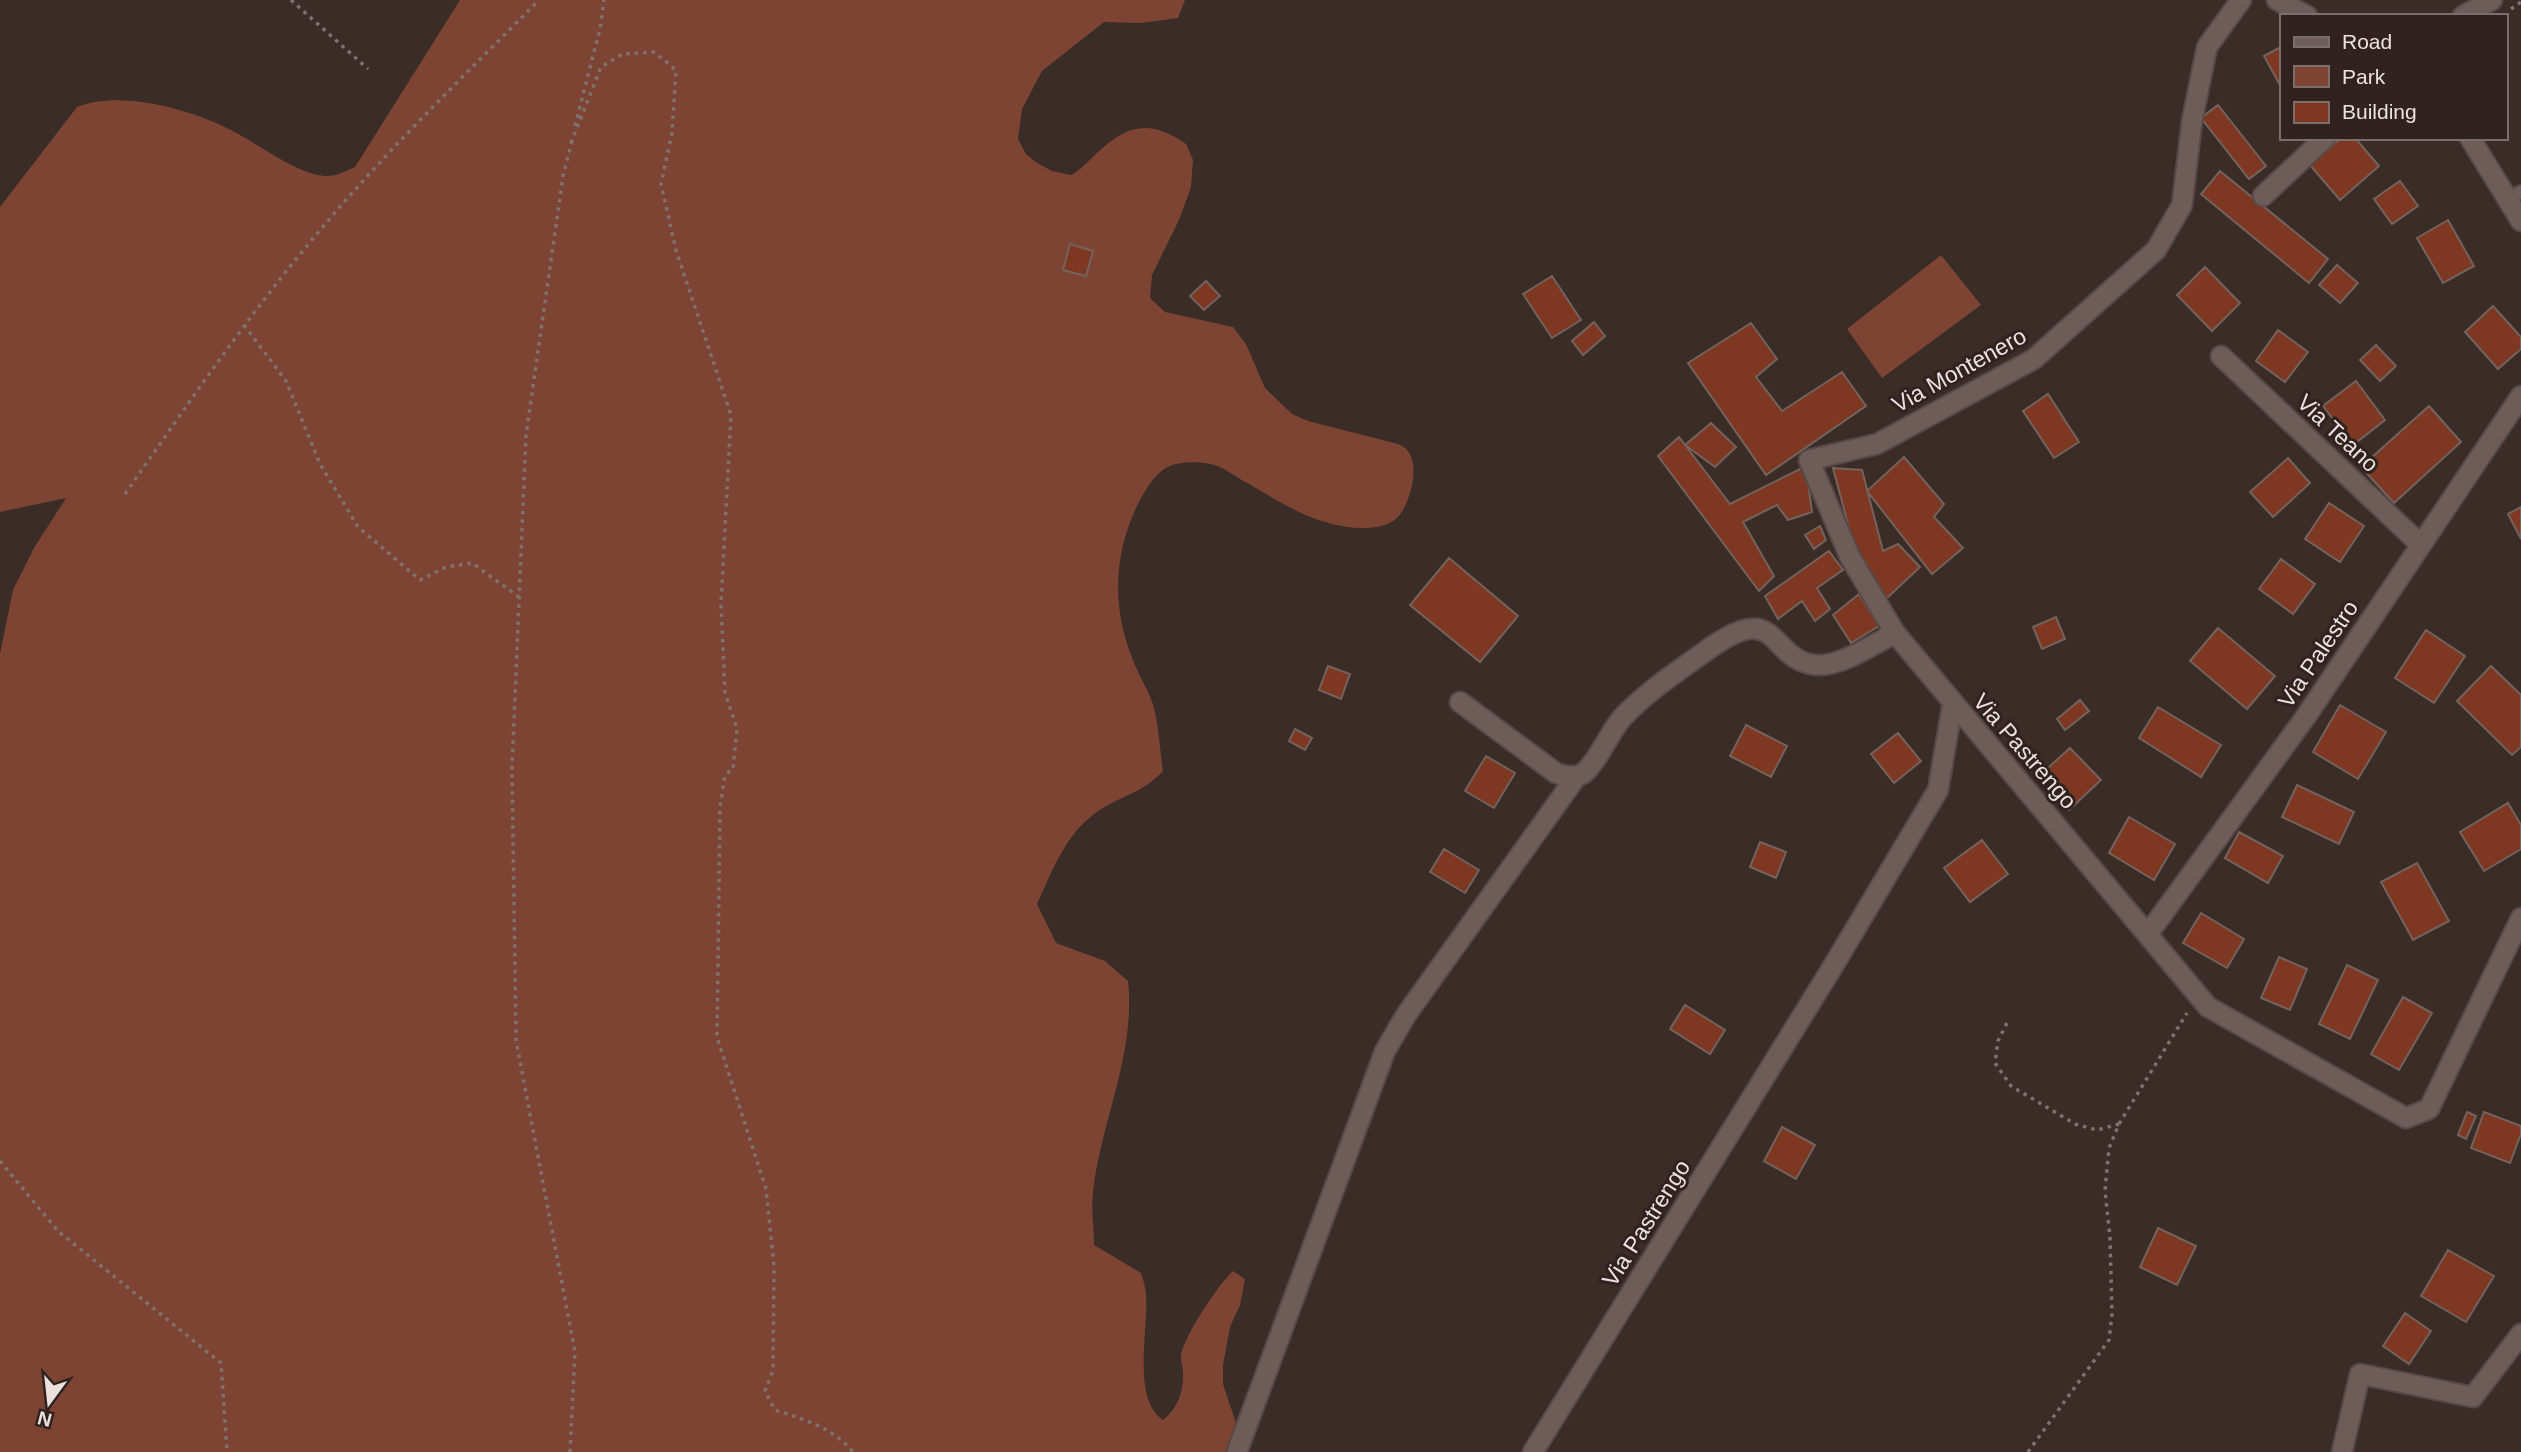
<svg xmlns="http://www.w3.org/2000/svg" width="2521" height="1452" font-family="Arial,sans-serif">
<rect width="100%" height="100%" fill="#3a2c27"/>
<path fill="#7d4433" d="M460,0H1185L1178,18L1141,23L1104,22L1042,71L1022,109L1018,139L1026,154L1037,163L1052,171L1071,175C1081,170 1089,160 1097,153C1127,124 1151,119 1186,144L1193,160L1191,187L1179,220L1152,275L1150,298L1165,312L1233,327L1246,344L1265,388L1292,414L1308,421L1398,444C1401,446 1405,447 1407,450C1420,465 1411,496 1403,510C1395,524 1382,527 1367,528C1322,529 1286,506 1249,484C1239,479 1228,470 1217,466C1205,461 1182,461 1170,466C1155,472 1144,492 1137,506C1114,554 1112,605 1131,655C1137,673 1149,690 1154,708C1159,728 1160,751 1163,771C1145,790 1131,793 1108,805C1068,827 1055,865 1037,904L1056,943L1105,961L1128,981C1136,1053 1101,1121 1093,1192C1091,1209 1094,1228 1094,1245L1141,1273C1143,1280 1146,1288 1146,1295C1149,1327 1131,1399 1163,1420C1178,1408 1184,1391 1183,1371C1183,1366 1180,1360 1181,1355C1185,1334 1218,1285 1233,1271L1245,1279L1240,1305L1230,1327L1223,1365V1384L1237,1426L1228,1452H0V654L13,590L34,548L66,498L0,512V207L77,107C121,89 193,110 233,131C258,144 296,174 325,176C335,177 346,171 355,167Z
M1941,255L1981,305L1882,378L1847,329Z"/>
<path fill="#7e3822" stroke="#73625d" stroke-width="2" d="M2281,47V87L2264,56Z
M2218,105L2266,166L2249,179L2201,118Z
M2341,138H2355L2379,166L2340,200L2310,165Z
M2220,171L2328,259L2309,283L2201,194Z
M2400,181L2418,206L2392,224L2374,199Z
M2448,220L2474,266L2443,283L2417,238Z
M1070,244L1093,251L1086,276L1063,270Z
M2337,265L2358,283L2340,303L2319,285Z
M2205,267L2240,303L2212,331L2177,295Z
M1552,276L1581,320L1552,338L1523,294Z
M1206,281L1220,296L1204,310L1190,296Z
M2493,306L2521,337V349L2498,369L2465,332Z
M1594,322L1605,336L1583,355L1572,341Z
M1751,323L1777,359L1756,377L1782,411L1842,372L1866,406L1766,475L1688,363Z
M2278,330L2308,352L2285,382L2256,361Z
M2376,345L2396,366L2380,381L2360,360Z
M2356,381L2385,420L2353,445L2323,406Z
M2048,394L2079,442L2054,458L2023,411Z
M2429,406L2461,442L2394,503L2361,467Z
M1711,423L1736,447L1715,467L1685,445Z
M1679,437L1730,504L1806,466L1812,512L1788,520L1777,505L1743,522L1774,576L1759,591L1658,456Z
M1904,457L1944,504L1934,517L1963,548L1932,574L1867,491Z
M2288,458L2310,483L2273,517L2250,492Z
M1833,468L1862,470L1883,551L1898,544L1920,567L1887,598L1857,558Z
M2329,503L2364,526L2340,562L2305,539Z
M2521,507V539L2508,514Z
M1820,526L1826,540L1814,549L1805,535Z
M1829,551L1843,570L1817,588L1830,609L1815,621L1802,601L1778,619L1765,596Z
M1449,558L1518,616L1480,662L1410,605Z
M2281,559L2315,584L2293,614L2259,589Z
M1859,594L1879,626L1851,643L1833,615Z
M2056,617L2065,639L2042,649L2033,627Z
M2218,628L2275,676L2247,709L2190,661Z
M2426,630L2465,656L2434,703L2395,678Z
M1328,666L1350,674L1341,699L1319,690Z
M2491,666L2521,695V747L2512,755L2457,701Z
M2080,700L2089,711L2065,730L2057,719Z
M2340,705L2386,732L2358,779L2313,752Z
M2158,707L2221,745L2201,777L2139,738Z
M1746,725L1787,746L1771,777L1730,756Z
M1295,729L1312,738L1305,750L1289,741Z
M1898,733L1921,761L1894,783L1871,754Z
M2070,748L2101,780L2069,810L2038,777Z
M1486,756L1515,773L1494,808L1465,791Z
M2297,785L2354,812L2339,844L2282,817Z
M2508,803L2521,825V849L2484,871L2460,832Z
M2129,817L2175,844L2154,880L2109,853Z
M2239,832L2283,856L2268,883L2225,858Z
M1982,840L2008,874L1970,902L1944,868Z
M1760,842L1786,852L1776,878L1750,867Z
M1444,849L1479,870L1465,893L1430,872Z
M2417,863L2449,921L2413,940L2381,882Z
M2201,913L2244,939L2227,968L2183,943Z
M2279,957L2307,969L2290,1010L2261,998Z
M2347,965L2378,980L2350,1039L2319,1024Z
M2403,997L2432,1013L2399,1070L2371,1054Z
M1685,1005L1725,1030L1710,1054L1670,1029Z
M2467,1112L2476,1116L2466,1139L2458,1135Z
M2484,1112L2521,1126V1134L2510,1163L2471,1148Z
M1782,1127L1815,1145L1796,1179L1764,1161Z
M2158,1228L2196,1246L2177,1285L2140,1267Z
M2448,1250L2494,1276L2466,1322L2421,1296Z
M2405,1313L2431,1331L2409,1364L2383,1346Z"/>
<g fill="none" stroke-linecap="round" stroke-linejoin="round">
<defs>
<path id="service" d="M2507,199L2521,192"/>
<path id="minor" d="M2241,0L2207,47L2192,121L2182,205L2156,250L2034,359L1877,444L1809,460L1850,557L1895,633L2208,1007L2406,1118L2429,1109L2521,918
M2463,16L2492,0
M2263,196L2325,138
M2221,356L2421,545
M1460,702L1556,773C1567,777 1578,779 1586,771C1601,756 1609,733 1622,718C1648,690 1680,670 1710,648C1780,598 1768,660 1816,665C1840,667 1874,644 1895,633
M2148,934L2307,715L2521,396
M1237,1452L1385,1051L1406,1015L1576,777
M1533,1452L1835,963L1938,790L1953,702
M2342,1452L2360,1374L2473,1397L2521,1334"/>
<path id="tertiary" d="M2277,0L2307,16
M2470,138L2521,221"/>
</defs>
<use href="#service" stroke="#564946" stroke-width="16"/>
<use href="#minor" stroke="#564946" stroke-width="23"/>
<use href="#tertiary" stroke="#564946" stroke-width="23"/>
<path stroke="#7f726e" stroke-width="3.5" stroke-dasharray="3.5 5" stroke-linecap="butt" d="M291,0L368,69
M2511,9L2521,2
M575,126L600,29L604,0
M571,143L601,67L622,54L654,52L676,70L672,133L661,184L676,250L731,415L721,604L725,692L737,729L733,769L725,775L720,807L717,1037L766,1189L774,1266L773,1370L765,1391L775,1410C805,1420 832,1427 853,1452
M244,325L286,381L320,464L358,527L420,580L446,567L472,563L519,597
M125,494C190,401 253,308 327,222C392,145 468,72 539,0
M2007,1023L1998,1041L1995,1063L2011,1086L2075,1124L2097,1130L2119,1124
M0,1161L58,1231L221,1363L227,1452
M570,1452L575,1352L516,1040L512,768L526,435L563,176L572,141
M2028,1452L2109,1340L2112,1314L2110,1237L2105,1191L2109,1148L2119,1124L2187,1013"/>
<use href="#service" stroke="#6d5c57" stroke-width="12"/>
<use href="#minor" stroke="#6d5c57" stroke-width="19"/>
<use href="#tertiary" stroke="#6d5c57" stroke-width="19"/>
</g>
<g text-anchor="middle" stroke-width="6" stroke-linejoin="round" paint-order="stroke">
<g font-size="23" fill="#ebe1de" stroke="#30221e">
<text transform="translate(1959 370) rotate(-29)" y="8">Via Montenero</text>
<text transform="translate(2338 433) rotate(43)" y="8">Via Teano</text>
<text transform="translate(2318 654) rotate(-56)" y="8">Via Palestro</text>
<text transform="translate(2025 751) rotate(49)" y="8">Via Pastrengo</text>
<text transform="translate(1646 1223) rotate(-58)" y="8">Via Pastrengo</text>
</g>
</g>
<rect x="2280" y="14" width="228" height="126" fill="#30221e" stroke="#7b6e6b" stroke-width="2"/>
<rect x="2294" y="37" width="35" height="10" fill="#6d5c57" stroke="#7b6e6b" stroke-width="2"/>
<text x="2342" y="49" font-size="21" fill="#ebe1de">Road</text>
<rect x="2294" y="66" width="35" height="21" fill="#7d4433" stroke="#7b6e6b" stroke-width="2"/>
<text x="2342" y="84" font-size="21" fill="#ebe1de">Park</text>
<rect x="2294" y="102" width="35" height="21" fill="#7e3822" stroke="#7b6e6b" stroke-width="2"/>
<text x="2342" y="119" font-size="21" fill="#ebe1de">Building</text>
<g transform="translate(49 1403) rotate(195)" stroke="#30221e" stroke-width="5" paint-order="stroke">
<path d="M0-5L12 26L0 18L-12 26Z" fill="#ebe1de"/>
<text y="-10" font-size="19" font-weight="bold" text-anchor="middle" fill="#ebe1de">N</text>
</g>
</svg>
